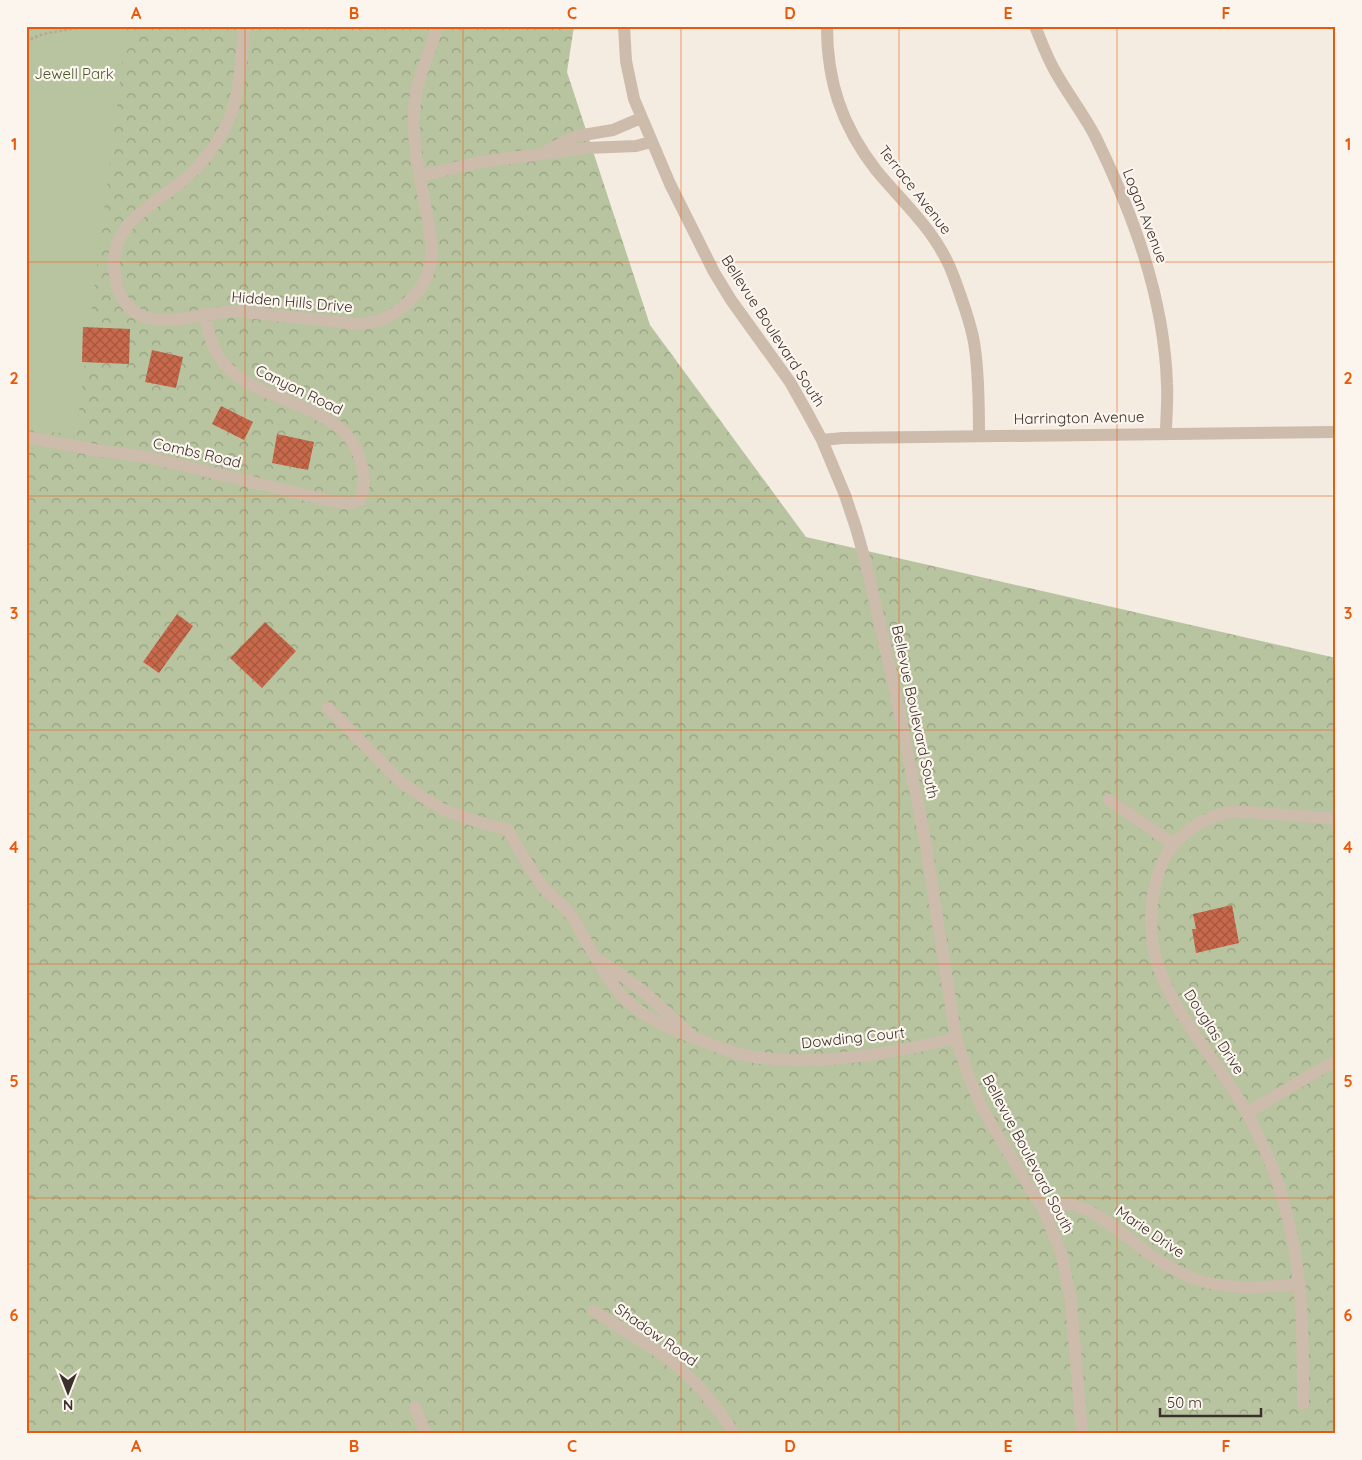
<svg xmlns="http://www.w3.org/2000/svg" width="1362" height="1460" font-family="Quicksand,sans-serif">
<defs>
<pattern id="forest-crowns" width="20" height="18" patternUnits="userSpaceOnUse" patternTransform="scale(1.25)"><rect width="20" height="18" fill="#b8c4a0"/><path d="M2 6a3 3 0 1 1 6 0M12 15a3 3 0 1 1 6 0" fill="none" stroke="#97a083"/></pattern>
<pattern id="building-cross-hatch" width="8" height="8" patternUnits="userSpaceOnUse" patternTransform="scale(1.25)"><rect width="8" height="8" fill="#c8694b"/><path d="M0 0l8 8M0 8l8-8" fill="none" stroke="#a4573f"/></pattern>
</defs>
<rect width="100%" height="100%" fill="#f4ebe1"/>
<path fill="url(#forest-crowns)" d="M61,26H574L567,72L650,325L806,537L1336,658V1434H26V185Z"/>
<path fill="#b8c4a0" d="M26,26H127L76,435L26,429Z"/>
<path fill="url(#building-cross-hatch)" d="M83,327L130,329L129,364L82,362Z
M152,350L183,357L176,388L145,382Z
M221,406L253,422L244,440L212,424Z
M277,434L314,442L308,470L272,463Z
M177,614L193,626L159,673L143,662Z
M265,622L296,651L262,688L230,658Z
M1232,905L1239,943L1196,953L1192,929H1196L1193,914Z"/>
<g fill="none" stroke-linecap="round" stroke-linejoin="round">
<path stroke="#b9a596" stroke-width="2.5" stroke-dasharray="2.5 2.5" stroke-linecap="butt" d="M26,41L43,34L77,28L78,26"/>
<path stroke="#cdbbac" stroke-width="12" d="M244,26C241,61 241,98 224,130C214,148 200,166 184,180C147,210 102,227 117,285C131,341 196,313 236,311L357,324C378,323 393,317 408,302C420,291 429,276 431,259C433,243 429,226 426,210C420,177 412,144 414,111C415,82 430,54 437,26
M624,26L626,61L634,99L670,184L714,272L731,300L790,382L808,414L822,440L845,495L856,528L865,560L894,685L925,840L956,1038L970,1079L980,1104L993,1127L1043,1209L1062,1255L1071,1302L1082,1434
M827,26C827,82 842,126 876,170C900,199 929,225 946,259C952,270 956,283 960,294C966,312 973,330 975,349C979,378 979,407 979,436
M1035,26C1041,41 1047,57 1055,71C1067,93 1083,113 1095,136C1133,214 1164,296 1167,384C1168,401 1166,417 1166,433
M548,150L577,136L613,130L641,118
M420,176L480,162L587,148L636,146L651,142
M26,437L95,450L147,457L335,502L353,503L360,500C365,488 365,476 361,463C348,404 267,406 229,369C213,354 209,335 205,314
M822,440L843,438L1336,432
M328,708L402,783L424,798L442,809L469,819L508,830C519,850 530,870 544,888C552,898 564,904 571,915C576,921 578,928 582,934C595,956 607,980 624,998C643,1017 667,1028 692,1037C712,1045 732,1053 754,1057C817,1067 894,1053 956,1038
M1109,800L1173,844
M603,962L644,992L690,1034
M1247,1113L1324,1067L1336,1062
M1043,1209C1052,1206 1060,1204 1069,1205C1095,1207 1123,1235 1144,1250C1158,1261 1174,1270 1190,1277C1226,1291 1263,1288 1300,1284
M594,1311C624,1331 659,1349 686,1374C702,1388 723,1415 734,1434
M1303,1404C1303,1320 1303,1247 1272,1167C1259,1134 1242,1101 1221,1072C1177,1008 1133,957 1158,874C1168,841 1197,818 1231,812C1244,811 1258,813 1270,814C1292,815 1314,817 1336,819
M415,1407L426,1434"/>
</g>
<path fill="none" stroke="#e8590c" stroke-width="1" stroke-opacity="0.55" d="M245,26V1434M463,26V1434M681,26V1434M899,26V1434M1117,26V1434M26,262H1336M26,496H1336M26,730H1336M26,964H1336M26,1198H1336"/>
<g text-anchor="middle" stroke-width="4.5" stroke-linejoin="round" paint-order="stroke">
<g font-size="15" fill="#4a5a2e" stroke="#fbf5ee">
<text x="74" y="79">Jewell Park</text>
</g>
<g font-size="15" fill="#3b302b" stroke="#fbf5ee">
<text transform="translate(915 190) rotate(52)" y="5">Terrace Avenue</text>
<text transform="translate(1145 216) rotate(69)" y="5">Logan Avenue</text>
<text transform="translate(292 302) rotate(5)" y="5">Hidden Hills Drive</text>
<text transform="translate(773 331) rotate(57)" y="5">Bellevue Boulevard South</text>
<text transform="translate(299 390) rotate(26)" y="5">Canyon Road</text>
<text transform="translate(1079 418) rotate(-1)" y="5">Harrington Avenue</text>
<text transform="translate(197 453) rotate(13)" y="5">Combs Road</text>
<text transform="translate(915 712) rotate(78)" y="5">Bellevue Boulevard South</text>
<text transform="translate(1214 1032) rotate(57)" y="5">Douglas Drive</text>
<text transform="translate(853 1038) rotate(-6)" y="5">Dowding Court</text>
<text transform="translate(1028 1154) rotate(62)" y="5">Bellevue Boulevard South</text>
<text transform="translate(1150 1232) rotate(34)" y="5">Marie Drive</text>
<text transform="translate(656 1335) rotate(35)" y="5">Shadow Road</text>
</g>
</g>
<rect width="1362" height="1460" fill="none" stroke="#fbf5ee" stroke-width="55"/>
<g transform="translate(68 1392) rotate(180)" stroke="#fbf5ee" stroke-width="4" paint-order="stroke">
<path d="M0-4L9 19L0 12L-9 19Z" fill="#3b302b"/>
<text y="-8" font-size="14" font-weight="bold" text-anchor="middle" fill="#3b302b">N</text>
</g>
<path d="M1160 1408v8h101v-8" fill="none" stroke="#3b302b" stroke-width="2.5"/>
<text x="1167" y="1408" font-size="15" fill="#3b302b" stroke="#fbf5ee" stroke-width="4" paint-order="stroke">50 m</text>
<rect x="28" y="28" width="1306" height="1404" fill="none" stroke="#e8590c" stroke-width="2"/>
<g font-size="16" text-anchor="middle" font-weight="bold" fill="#e8590c">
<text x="136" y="19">A</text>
<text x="354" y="19">B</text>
<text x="572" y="19">C</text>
<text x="790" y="19">D</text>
<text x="1008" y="19">E</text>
<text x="1226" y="19">F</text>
<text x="14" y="150">1</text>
<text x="1348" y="150">1</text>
<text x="14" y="384">2</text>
<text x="1348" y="384">2</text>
<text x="14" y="619">3</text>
<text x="1348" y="619">3</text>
<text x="14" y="853">4</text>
<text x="1348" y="853">4</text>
<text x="14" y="1087">5</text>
<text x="1348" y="1087">5</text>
<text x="14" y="1321">6</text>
<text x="1348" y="1321">6</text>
<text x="136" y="1452">A</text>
<text x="354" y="1452">B</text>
<text x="572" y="1452">C</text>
<text x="790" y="1452">D</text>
<text x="1008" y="1452">E</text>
<text x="1226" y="1452">F</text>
</g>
</svg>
